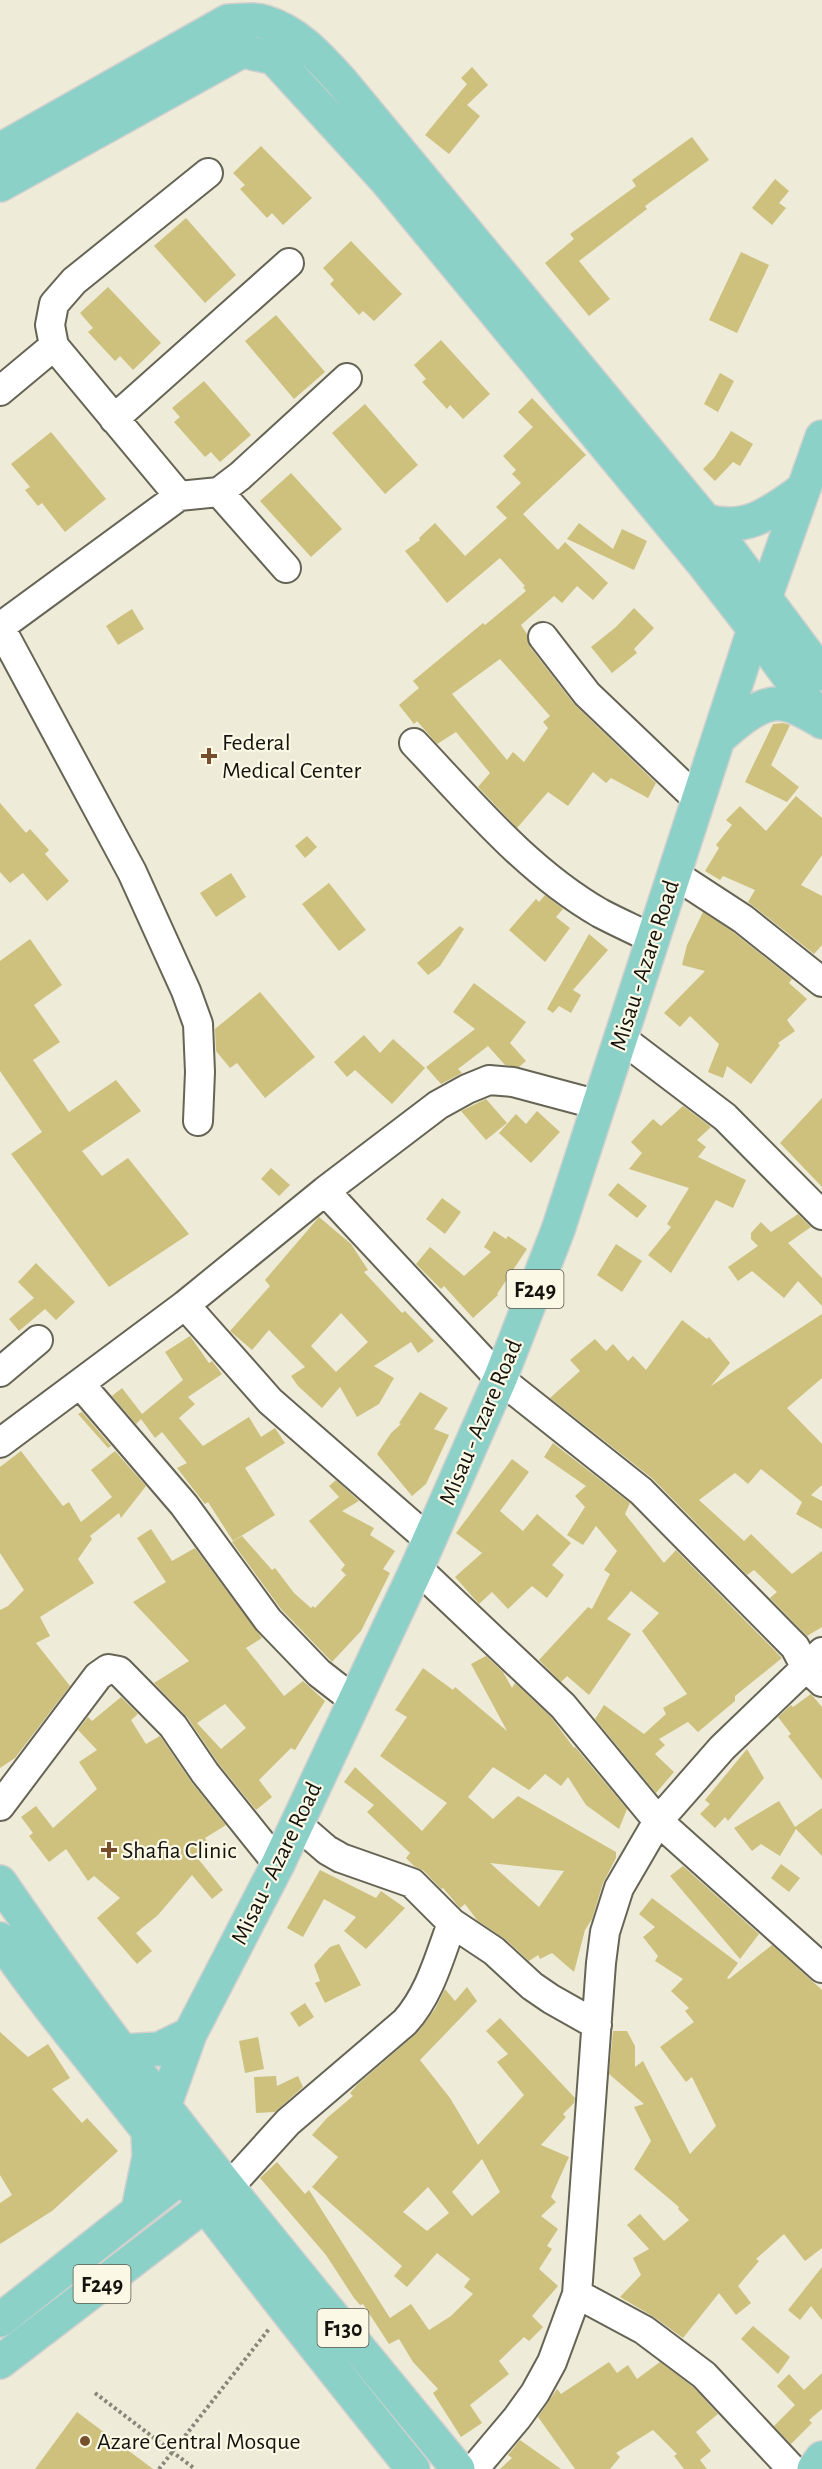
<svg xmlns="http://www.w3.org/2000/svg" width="822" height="2469" font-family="'Alegreya Sans',sans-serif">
<rect width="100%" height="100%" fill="#eeebd9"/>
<path fill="#cdc17d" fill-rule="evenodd" d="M472,67L488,85L467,105L480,116L449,154L425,135L467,84L461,78Z
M692,137L709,160L645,206L647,209L579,261L610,299L589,316L545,263L574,239L570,234L636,186L632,180Z
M261,146L312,198L283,225L272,213L267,218L240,189L245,185L233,173Z
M775,179L789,191L779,203L786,208L772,225L752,208Z
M186,218L236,275L205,303L154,246Z
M351,241L402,294L374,321L363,311L359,315L330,284L334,280L323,268Z
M741,252L769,265L737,333L709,320Z
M108,287L161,343L133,370L120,356L115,361L88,332L93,328L80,313Z
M276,315L325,372L294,399L245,341Z
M441,340L490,394L463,419L450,405L447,409L422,382L426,379L414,365Z
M720,373L734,381L718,412L704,404Z
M204,381L251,435L220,462L211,452L205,457L174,422L180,417L172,408Z
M532,398L586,455L523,514L558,550L565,542L608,583L593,600L577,586L562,603L554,596L521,625L527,634L530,647L574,704L656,783L648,798L611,778L606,783L593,772L568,806L548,792L517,828L478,787L490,773L456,732L437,744L417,721L414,724L399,705L419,688L413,681L483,623L485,625L526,591L523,587L525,586L500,558L447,603L405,551L420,540L419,538L435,523L465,556L507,518L496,507L521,483L512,474L516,470L503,456L533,427L518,412ZM500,659L550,716L543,722L548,728L524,762L513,752L507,760L452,694Z
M365,404L418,465L385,494L332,433Z
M731,431L753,444L740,466L733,462L715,481L703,469L714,458Z
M51,432L106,499L65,532L42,503L38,506L25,490L30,487L11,464Z
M291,473L342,529L311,557L260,501Z
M579,523L613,549L622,529L647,541L634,570L567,539Z
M634,608L654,628L634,649L637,653L612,673L591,647L616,627Z
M132,609L144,629L118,645L106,626Z
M783,723L790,725L771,765L799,787L787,802L745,782L773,724Z
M796,796L822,818V855L801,885L822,896V945L814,954L748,902L755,890L723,876L720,880L705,871L719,848L716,845L732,825L726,820L740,806L766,831Z
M0,803L26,833L30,829L49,850L45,854L69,881L47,901L23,873L10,883L0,872Z
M307,836L317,847L305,858L295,846Z
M231,873L246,897L216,917L200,893Z
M329,883L366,930L339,951L302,904Z
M545,895L563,909L556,917L570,928L545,962L509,930L536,899L539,902Z
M703,912L733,932L792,979L789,983L807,999L787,1020L795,1031L778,1043L780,1045L751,1084L727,1066L723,1078L708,1072L719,1044L690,1016L680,1027L664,1013L705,971L682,965L687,945Z
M460,926L464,929L440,966L428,975L417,963Z
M589,934L608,950L573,990L581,995L571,1013L559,1006L553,1013L547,1009Z
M30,939L62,985L34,1005L60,1042L33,1060L69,1112L116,1080L141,1111L82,1151L102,1176L128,1158L189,1234L109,1287L11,1154L42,1132L0,1071V961Z
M474,983L526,1022L510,1043L526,1061L519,1067L505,1065L488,1046L458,1069L462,1073L441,1084L426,1067L475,1029L453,1012Z
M260,992L315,1057L265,1098L237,1063L230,1068L216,1051L215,1029Z
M364,1035L380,1053L393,1039L425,1068L392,1104L355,1070L347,1077L334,1062Z
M822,1098V1187L780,1143Z
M486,1099L507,1123L486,1140L461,1111Z
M683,1106L711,1127L697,1140L706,1147L698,1157L746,1180L733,1208L716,1200L671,1273L648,1255L671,1227L667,1224L689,1188L629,1169L642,1153L631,1142L653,1119L661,1126Z
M537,1111L560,1132L531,1163L499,1133L516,1114L526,1124Z
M271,1168L290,1185L279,1196L261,1179Z
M618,1183L647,1206L637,1218L608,1195Z
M442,1198L461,1212L445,1234L426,1219Z
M798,1214L811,1227L788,1243L822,1278V1306L798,1281L784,1298L752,1271L738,1281L728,1267L758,1246L751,1239V1233L761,1222L771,1232Z
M319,1217L351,1244L368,1270L364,1272L402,1313L405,1311L434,1341L418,1353L411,1342L374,1366L394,1378L379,1404L357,1417L340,1387L322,1408L298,1386L291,1376L305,1367L269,1330L252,1350L230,1331L270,1286L265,1280ZM341,1313L368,1342L336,1372L311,1346Z
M494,1231L506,1239L508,1236L527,1249L497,1294L498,1295L473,1318L444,1286L441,1289L416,1264L430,1247L464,1276L491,1252L484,1247Z
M616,1244L642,1261L622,1292L597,1275Z
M36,1263L75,1302L56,1320L45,1309L19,1331L9,1319L34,1298L18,1282Z
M822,1314V1378L787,1408L822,1444V1485L811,1495L822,1501V1529L796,1514L802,1502L761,1469L748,1484L735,1473L699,1500L744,1541L751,1534L792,1574L822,1551V1627L807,1636L770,1598L777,1592L754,1570L747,1575L653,1479L550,1398L580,1371L570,1360L595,1339L606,1351L613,1344L628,1361L633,1356L646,1370L682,1320L707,1339L709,1337L730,1363L711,1386Z
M190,1336L209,1363L212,1361L222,1374L188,1397L195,1404L179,1418L203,1446L249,1417L261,1437L275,1428L285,1443L245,1468L275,1515L233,1541L208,1502L205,1504L177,1468L187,1463L162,1432L155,1438L141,1419L136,1424L112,1396L122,1388L142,1414L183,1380L165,1352Z
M420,1392L448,1408L434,1429L449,1435L426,1484L412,1496L377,1454L391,1433L401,1424L399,1423Z
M82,1412L111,1446L108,1448L78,1414Z
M553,1443L630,1503L625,1514L664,1563L676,1550L782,1658L735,1696V1701L698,1732L688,1722L659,1739L665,1745L655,1754L674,1772L656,1793L595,1719L604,1705L644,1734L666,1714L663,1708L687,1694L642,1631L659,1613L631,1591L607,1619L631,1634L589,1695L567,1676L561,1682L539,1660L588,1607L592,1609L610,1574L604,1570L617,1551L596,1526L583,1545L567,1535L585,1507L575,1496L586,1486L544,1457Z
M21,1451L63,1506L69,1502L81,1522L112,1497L91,1470L115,1451L146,1486L121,1518L119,1513L90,1536L92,1539L78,1559L94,1583L40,1617L50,1636L36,1643L70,1686L15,1758L0,1768V1610L8,1606L24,1590L0,1553V1467Z
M512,1459L529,1472L500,1511L523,1531L537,1514L571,1543L552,1565L564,1575L547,1598L532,1586L508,1609L492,1592L479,1604L455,1577L482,1553L456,1533Z
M336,1480L359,1501L342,1511L374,1528L370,1535L395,1551L383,1569L390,1573L361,1631L332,1662L281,1609L232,1542L242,1536L272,1570L275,1568L294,1593L311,1608L313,1606L315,1608L346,1575L341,1570L345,1565L309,1521L339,1497L329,1486Z
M151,1529L172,1561L195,1548L262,1638L246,1648L284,1696L303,1681L325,1701L295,1750L291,1748L259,1780L272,1797L256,1810L218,1763L187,1717L154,1683L189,1661L133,1602L166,1582L137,1538ZM225,1704L246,1728L221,1749L197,1723Z
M486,1656L503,1672L512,1688L515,1683L551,1717L574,1748L575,1747L627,1809L619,1829L586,1805L568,1777L561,1786L545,1774L529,1790L493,1767L468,1797L493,1819L518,1796L616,1852V1858L603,1883L592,1919L585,1930L574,1972L552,1953L540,1959L538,1955L529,1961L505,1939L477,1920L465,1904L460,1908L443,1888L441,1889L424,1871L414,1866L406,1858L410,1853L367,1812L374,1805L344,1782L355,1767L422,1831L447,1803L380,1756L407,1717L395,1710L423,1668L453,1690L455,1687L507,1731L471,1664ZM490,1863L564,1871L539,1907Z
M811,1694L822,1707V1780L788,1736L791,1734L778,1717L791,1705L793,1707Z
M121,1697L138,1714L131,1720L146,1744L160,1736L192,1783L226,1825L205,1838L210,1846L196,1856L223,1890L212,1899L192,1875L158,1915L136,1933L152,1951L137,1964L97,1918L120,1898L94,1876L88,1881L66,1849L49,1862L29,1836L33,1833L21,1817L36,1806L53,1828L97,1789L79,1762L97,1750L78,1730L88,1717L92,1721Z
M747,1749L764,1778L728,1821L725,1817L715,1828L700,1814L710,1804L705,1800Z
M779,1801L795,1827L822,1808V1856L796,1829L780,1856L761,1844L752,1851L734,1828Z
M781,1864L800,1878L789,1892L771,1878Z
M683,1866L759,1934L740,1959L670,1876Z
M320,1870L376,1898L381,1891L405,1908L366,1949L344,1931L356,1917L324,1899L303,1937L287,1928Z
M652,1898L738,1963L727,1978L729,1979L772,1945L822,1990V2248L805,2261L784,2234L756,2259L759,2261L738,2286L751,2303L736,2315L719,2293L683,2338L654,2317L620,2297L641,2275L633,2258L649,2249L627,2225L640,2214L664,2241L689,2220L678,2209L679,2207L634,2169L651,2141L634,2107L644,2104L609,2074L613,2031H627L635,2046V2067L643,2061L690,2154L716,2126L692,2077L686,2082L660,2047L694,2022L685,2011L689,2008L671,1991L683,1979L655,1961L658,1956L643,1937L655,1927L639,1914Z
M339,1944L361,1985L325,2003L315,1983L320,1981L314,1965L330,1947Z
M467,1987L477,2001L420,2060L450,2098L478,2145L524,2095L497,2062L508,2054L486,2031L500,2018L575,2098L574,2103L563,2114L566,2117L541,2145L569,2157L551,2197L556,2202L541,2216L558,2229L547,2246L552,2249L539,2269L558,2286L532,2316L543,2327L529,2341L524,2337L499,2361L509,2374L470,2405L482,2423L461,2437L433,2393L438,2389L413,2362L399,2339L389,2344L363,2304L360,2305L354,2298L326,2255L260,2178L277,2162L305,2194L309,2190L390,2318L411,2304L429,2330L451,2316L473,2294L464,2287L470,2279L437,2253L407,2287L394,2276L402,2266L312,2187L338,2157L312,2135L327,2118L353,2096L350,2093L358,2084L418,2032L435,2009L445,1989L455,2001ZM482,2159L500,2192L472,2216L452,2192ZM428,2187L449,2213L427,2231L403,2212Z
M305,2003L314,2017L299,2027L290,2013Z
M0,2032L28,2057L48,2044L70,2078L52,2089L82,2123L87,2118L118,2151L52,2211L0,2244V2203L12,2195L0,2175Z
M258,2037L264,2069L245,2073L239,2041Z
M276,2076L277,2086L298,2076L303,2087L275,2112L256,2113L254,2077Z
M822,2267V2320L811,2306L800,2320L788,2310Z
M753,2326L790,2357L778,2374L741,2339Z
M609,2362L617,2373L628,2365L637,2379L660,2362L693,2387L718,2414L696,2432L711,2451L700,2460L707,2469H684L674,2456L677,2454L653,2430L616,2453L620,2457L610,2469H575L538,2417L557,2389L561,2394Z
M822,2373V2409L809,2420L812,2423L791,2444L774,2426L795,2405L777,2386L789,2374L804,2390Z
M77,2412L153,2469H35Z
M520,2440L561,2469H500L512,2458L508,2455Z"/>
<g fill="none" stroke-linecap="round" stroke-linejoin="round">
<defs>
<path id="minor" d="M0,391L54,346
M114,419L289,263
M219,492L286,568
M179,496L54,346L50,325L54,304L74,281L208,173
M0,627L132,872L186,991L198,1024L200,1072L198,1121
M0,627L179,496L219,492L240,476L347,378
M543,637L587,694L698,800
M414,743C471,803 527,871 600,913C617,922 635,930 653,939
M674,874L743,919L822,982
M621,1038L725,1117L822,1215
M325,1191L500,1379L641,1491L795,1647L805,1666L822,1682
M185,1305L270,1401L429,1540
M0,1372L38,1340
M81,1385L184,1505L268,1620L319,1673L355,1701
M0,1443L185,1305L325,1191L438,1105L467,1089L489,1080L513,1082L599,1105
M417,1568L563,1706L658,1821L822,1968
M0,1806L98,1676L108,1669L119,1671L173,1726L205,1773L278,1864
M297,1824L327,1850L341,1858L412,1883L452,1923L494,1951L532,1986L551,1999L597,2025
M228,2188L288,2122L405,2022C430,1994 439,1958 452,1923
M577,2294L644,2330L704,2375L792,2469
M474,2469L517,2418L535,2393L552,2362L577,2294L601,1963L605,1932L619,1888L658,1821L722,1748L822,1652"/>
<path id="major" d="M0,150L228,21C239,21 254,18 265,22C298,32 320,58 342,82L724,543L822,674
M0,185L242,51L274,58L385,179L702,562L754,629L822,722
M706,521C747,532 770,513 802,490
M718,739C734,725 759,701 782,704C796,705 809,715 821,721
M0,1882C140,2087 301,2277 458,2469
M0,1939C57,2022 123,2096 183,2176C258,2275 335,2372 413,2469
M122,2051L159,2049L190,2034
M164,2107L190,2034L278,1864L417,1568L500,1379L558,1230L754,629L822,437
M138,2210L149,2157L148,2133
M0,2320L199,2163
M0,2362L222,2192
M814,2469L822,2458"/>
</defs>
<use href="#minor" stroke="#666454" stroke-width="32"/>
<use href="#major" stroke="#d0d0cf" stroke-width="36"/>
<path stroke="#888679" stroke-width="4" stroke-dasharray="3 3" stroke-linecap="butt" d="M95,2393L195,2469
M159,2469L269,2329"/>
<use href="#minor" stroke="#fff" stroke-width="28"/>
<use href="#major" stroke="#8cd1c7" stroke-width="33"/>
</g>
<g fill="#76502c" stroke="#fbf8e6" stroke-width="2">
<path d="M206 747h6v6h6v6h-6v6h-6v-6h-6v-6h6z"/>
<path d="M106 1841h6v6h6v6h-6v6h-6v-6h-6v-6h6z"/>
<circle cx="85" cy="2441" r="6"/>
</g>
<g text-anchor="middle" stroke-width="4.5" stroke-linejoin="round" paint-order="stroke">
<g fill="#fbf8e6" stroke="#59584e" stroke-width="1.5">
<rect x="506.5" y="1270" width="57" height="38" rx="4.5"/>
<rect x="73.5" y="2265" width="57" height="38" rx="4.5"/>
<rect x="317.5" y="2309" width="51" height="38" rx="4.5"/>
</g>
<g font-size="22" font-weight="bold" fill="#14130d">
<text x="535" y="1297">F249</text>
<text x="102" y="2292">F249</text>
<text x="343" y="2336">F130</text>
</g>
<g font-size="24" fill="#14130d" stroke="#fbf8e6" text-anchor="start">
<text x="222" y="750">Federal<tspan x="222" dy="28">Medical Center</tspan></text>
<text x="122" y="1858">Shafia Clinic</text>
<text x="97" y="2449">Azare Central Mosque</text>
</g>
<g font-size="24" fill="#14130d" stroke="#fbf8e6">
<text transform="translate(644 965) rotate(-72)" y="8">Misau - Azare Road</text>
<text transform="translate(480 1422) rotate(-67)" y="8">Misau - Azare Road</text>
<text transform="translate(276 1863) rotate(-64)" y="8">Misau - Azare Road</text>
</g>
</g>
</svg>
